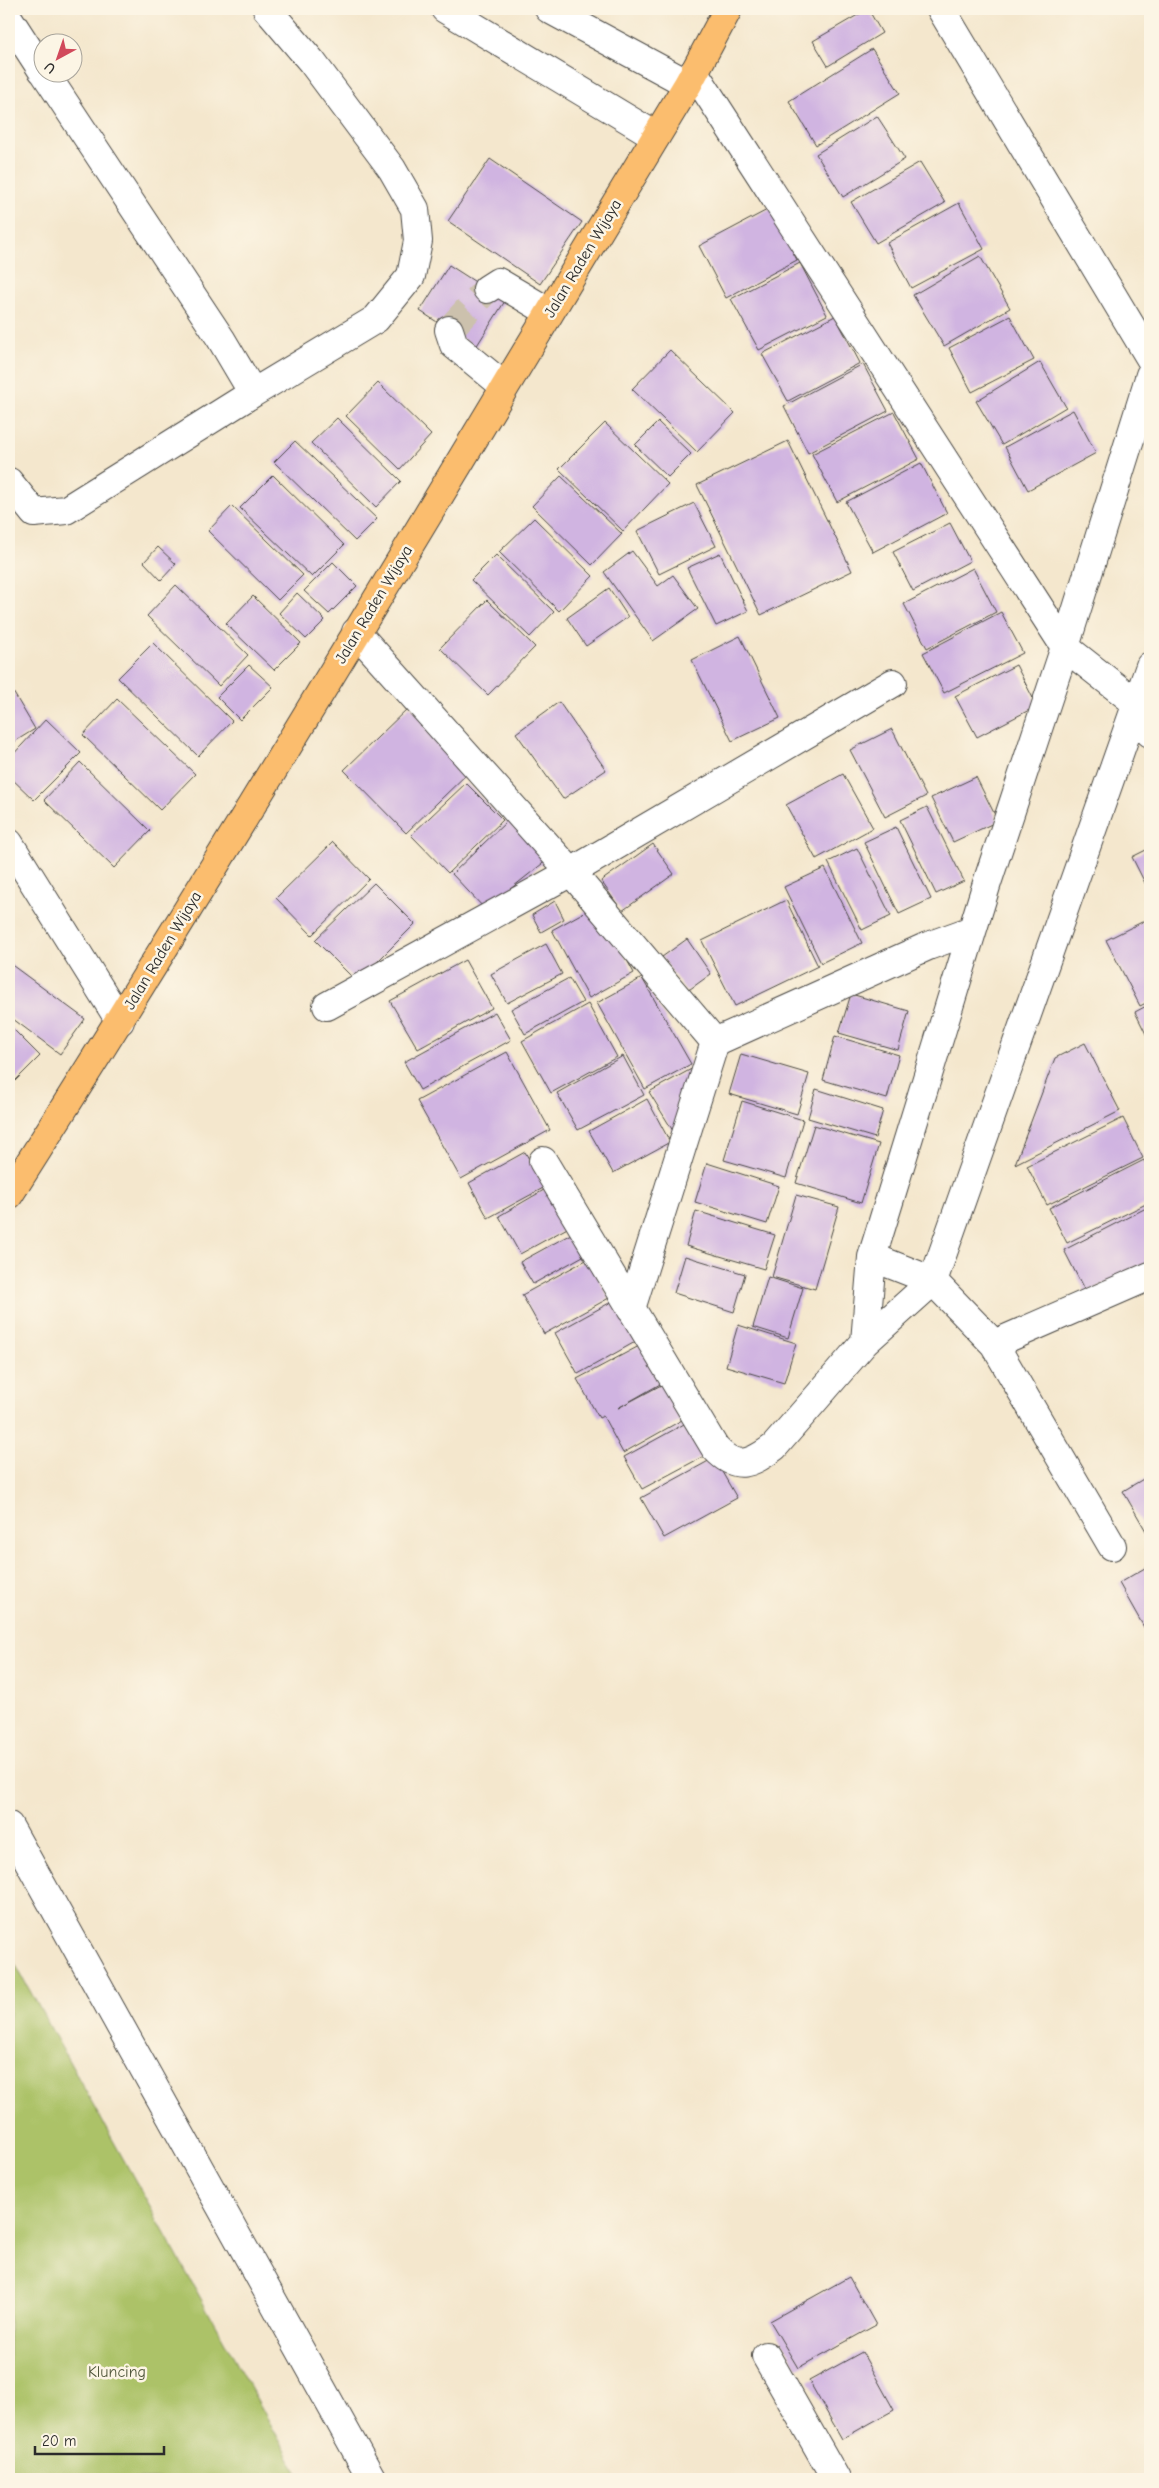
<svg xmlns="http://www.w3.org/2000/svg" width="1159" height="2488" font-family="'Comic Neue',sans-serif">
<rect width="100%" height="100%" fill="#fcf5e5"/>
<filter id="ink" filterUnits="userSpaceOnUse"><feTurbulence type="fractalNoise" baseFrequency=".02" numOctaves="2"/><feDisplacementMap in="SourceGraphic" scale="10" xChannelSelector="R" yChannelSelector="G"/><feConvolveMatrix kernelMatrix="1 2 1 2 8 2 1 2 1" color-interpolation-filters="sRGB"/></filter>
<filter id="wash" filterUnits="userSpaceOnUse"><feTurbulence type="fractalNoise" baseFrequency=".0096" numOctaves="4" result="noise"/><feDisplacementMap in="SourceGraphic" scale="20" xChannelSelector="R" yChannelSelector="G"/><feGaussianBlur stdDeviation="1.12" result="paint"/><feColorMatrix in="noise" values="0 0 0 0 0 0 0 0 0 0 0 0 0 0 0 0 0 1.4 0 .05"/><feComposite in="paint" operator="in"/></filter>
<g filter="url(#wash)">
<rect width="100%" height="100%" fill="#f4e7cd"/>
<path fill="#acc267" stroke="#6c7649" d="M9,1953L301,2479H9Z"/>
<g id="blocks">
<path fill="#d0b4e1" d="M868,9L882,33L828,66L813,41Z
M872,49L900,93L816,145L789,101Z
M877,116L905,159L843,197L816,154Z
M490,159L582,222L540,284L448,221Z
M920,162L945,203L876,243L851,202Z
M959,203L984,249L911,288L887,243Z
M771,208L797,260L726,298L699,246Z
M980,256L1010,308L944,346L913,295Z
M800,263L827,315L759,350L731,299Z
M449,265L505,301L476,347L420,311Z
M835,316L860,363L788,401L762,354Z
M1010,316L1034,360L972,392L949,348Z
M670,350L735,413L697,452L632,389Z
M1040,362L1066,407L1002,445L976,401Z
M863,364L888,411L808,453L784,406Z
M378,383L431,435L400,469L346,416Z
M1073,410L1096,453L1028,490L1005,447Z
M894,412L919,459L837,502L812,454Z
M337,418L401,481L376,507L311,443Z
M658,422L691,454L668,477L635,445Z
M605,423L668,484L623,531L559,469Z
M295,441L377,519L355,541L274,462Z
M788,441L852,571L761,615L697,485Z
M921,463L947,513L873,552L846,502Z
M273,475L344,545L312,577L240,508Z
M561,476L622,534L592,565L532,506Z
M694,503L716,546L659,574L637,531Z
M232,506L303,575L278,600L208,531Z
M534,518L593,576L559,611L499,552Z
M950,523L970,561L913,591L893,552Z
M158,547L176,564L161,580L144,562Z
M632,551L658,586L673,575L698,609L653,641L604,572Z
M720,553L748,611L716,626L687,568Z
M496,555L554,612L530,637L471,580Z
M333,562L357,586L329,614L304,591Z
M973,568L996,612L927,648L904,604Z
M176,585L248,655L219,686L147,616Z
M609,588L628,617L586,646L567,618Z
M297,593L325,620L306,639L279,613Z
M253,596L301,643L274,670L226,624Z
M487,600L535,647L488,695L440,648Z
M1001,612L1023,653L944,693L923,653Z
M740,636L780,718L732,741L692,660Z
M153,643L232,721L198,756L118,678Z
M249,665L273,687L240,720L217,697Z
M1016,665L1037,706L977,737L955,696Z
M9,685L35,729L9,745Z
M117,699L195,774L160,810L83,735Z
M559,702L606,770L563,799L516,733Z
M410,706L472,769L406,833L344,770Z
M46,719L81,753L34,800L9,776V759Z
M892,729L926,796L885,817L850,750Z
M80,762L150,831L114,868L44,800Z
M843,774L873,828L816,859L786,805Z
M976,777L998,821L953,842L931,798Z
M466,783L503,820L448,873L411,835Z
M927,807L964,881L936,894L900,820Z
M508,820L547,860L485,909L452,874Z
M896,827L931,899L899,914L864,842Z
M333,842L369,879L312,935L276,898Z
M653,844L674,874L622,911L601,881Z
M857,848L891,916L862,930L828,862Z
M1150,848V893L1132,857Z
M825,868L862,943L821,963L784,887Z
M374,883L415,924L357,982L315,940Z
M786,900L818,966L735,1006L702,941Z
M555,901L564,919L541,932L532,915Z
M597,905L634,973L589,998L552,930Z
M1150,918V1001L1140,1006L1106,940Z
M687,939L711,974L686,992L662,957Z
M546,944L562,974L507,1003L491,974Z
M465,960L492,1008L418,1049L390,1001Z
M9,963L85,1019L60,1054L9,1016Z
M569,978L583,1002L525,1034L511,1009Z
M642,978L691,1064L645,1089L597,1003Z
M851,994L909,1011L898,1050L839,1033Z
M588,1004L617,1057L551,1093L522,1041Z
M1150,1004V1042L1135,1012Z
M495,1012L511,1040L420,1090L404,1062Z
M9,1025L40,1056L9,1087Z
M835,1036L899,1055L887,1099L823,1080Z
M1085,1043L1120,1111L1015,1164L1055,1058Z
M507,1052L550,1130L461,1179L417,1101Z
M741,1054L809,1074L797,1114L729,1094Z
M623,1056L644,1095L578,1130L557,1093Z
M697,1066L678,1139L649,1092Z
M816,1089L883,1110L875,1138L808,1118Z
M647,1099L670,1142L613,1173L589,1131Z
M742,1101L803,1120L786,1178L724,1160Z
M1123,1118L1143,1158L1047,1205L1027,1166Z
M814,1125L879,1144L861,1203L796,1183Z
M525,1152L545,1187L488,1218L469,1183Z
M1144,1160L1150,1173V1202L1067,1243L1049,1208Z
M707,1163L779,1186L767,1224L695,1202Z
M549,1187L571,1226L520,1254L499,1216Z
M796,1195L839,1207L815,1289L772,1277Z
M1150,1206V1261L1086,1293L1064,1250Z
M696,1211L775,1235L764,1269L686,1246Z
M571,1234L583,1256L533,1284L520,1262Z
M685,1256L745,1274L734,1312L674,1293Z
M588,1259L609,1298L544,1334L522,1295Z
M768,1277L803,1288L788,1338L753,1327Z
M622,1296L644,1337L578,1374L555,1333Z
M738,1325L796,1343L784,1383L726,1366Z
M641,1345L662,1383L618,1408L663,1384L682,1420L623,1453L603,1416L599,1418L577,1379Z
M686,1423L704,1456L642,1489L624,1457Z
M714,1458L737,1498L664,1538L641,1498Z
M1150,1475V1538L1123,1491Z
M1150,1565V1626L1145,1629L1119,1583Z
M849,2277L876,2325L798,2368L770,2321Z
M862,2352L894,2410L842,2439L809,2381Z"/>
</g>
</g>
<g filter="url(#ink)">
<use href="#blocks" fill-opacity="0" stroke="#494743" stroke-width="1"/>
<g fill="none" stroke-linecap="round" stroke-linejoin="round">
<path stroke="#ccc1ad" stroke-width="28" stroke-dasharray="28 14" stroke-linecap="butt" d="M449,330L487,289"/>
<defs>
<path id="minor" d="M445,9L656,136
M549,9L688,84
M941,9L1150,358
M9,19L42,70
M694,72L1065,647L1136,703L1150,733
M487,289L498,282L549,312
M449,330L454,345L504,386
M253,393L376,319L411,276L418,241L415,209L392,169L312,62L267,9
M9,482L34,513L66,510L253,393L221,339L44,72
M356,632L571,872L715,1042
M9,843L120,1021
M327,1006L571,872L893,683
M543,1161L715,1448C736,1471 751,1464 774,1447L865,1342L933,1281L1150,666
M872,1257L933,1281L994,1344L1112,1546
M631,1309L715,1042L928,946L972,930
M865,1342L872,1257L987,883L1065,647L1150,375
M994,1344L1150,1276
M9,1826L372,2479
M766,2356L836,2479"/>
<path id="highway" d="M9,1195C242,829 463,455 688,84L728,9"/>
</defs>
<use href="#minor" stroke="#494743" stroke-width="30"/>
<use href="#highway" stroke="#494743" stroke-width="30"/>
<use href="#minor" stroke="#fff" stroke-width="28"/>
<use href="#highway" stroke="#fbbd6e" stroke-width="28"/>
</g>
</g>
<g text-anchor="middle" stroke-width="5" stroke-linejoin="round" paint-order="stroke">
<g font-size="16" fill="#2b2b2b" stroke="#fcf5e5">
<text transform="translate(582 258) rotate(-59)" y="6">Jalan Raden Wijaya</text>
<text transform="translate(373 604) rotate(-59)" y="6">Jalan Raden Wijaya</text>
<text transform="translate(162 950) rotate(-59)" y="6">Jalan Raden Wijaya</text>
</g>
<g font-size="16" fill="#52583d" stroke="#fcf5e5">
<text x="117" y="2377">Kluncing</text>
</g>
</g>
<rect width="1159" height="2488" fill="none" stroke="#fcf5e5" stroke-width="30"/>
<g transform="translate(58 58) rotate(220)"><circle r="24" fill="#fcf5e5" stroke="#a8a49b"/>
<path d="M0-4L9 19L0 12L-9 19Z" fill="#d1495b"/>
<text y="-8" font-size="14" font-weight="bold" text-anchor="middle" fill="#2b2b2b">U</text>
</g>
<path d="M35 2446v8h129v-8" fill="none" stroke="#2b2b2b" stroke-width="2.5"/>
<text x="42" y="2446" font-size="15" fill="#2b2b2b" stroke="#fcf5e5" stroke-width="4" paint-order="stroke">20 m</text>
</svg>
